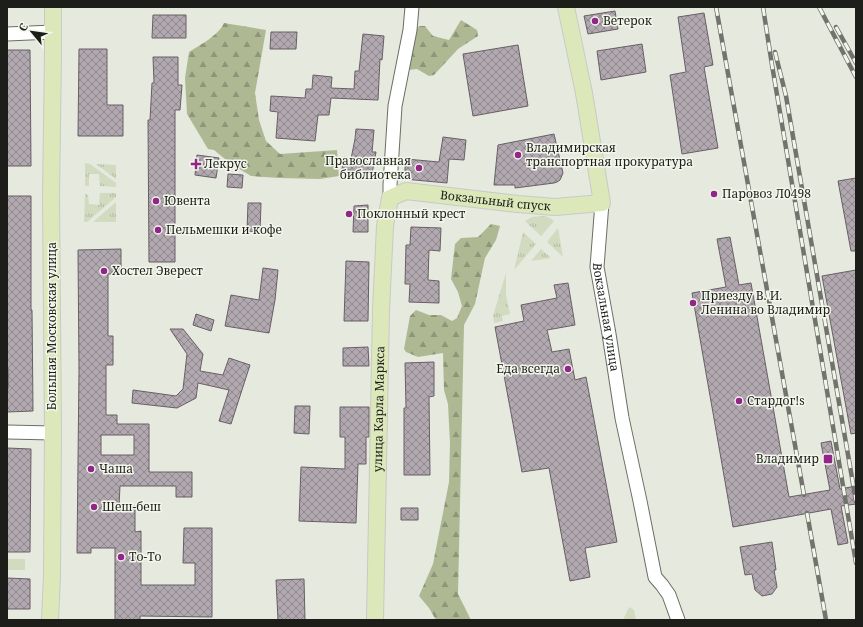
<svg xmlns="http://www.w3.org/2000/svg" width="863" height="627" font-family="'Noto Serif',serif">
<defs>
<pattern id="grass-tufts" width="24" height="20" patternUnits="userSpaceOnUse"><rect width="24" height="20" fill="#d2dabf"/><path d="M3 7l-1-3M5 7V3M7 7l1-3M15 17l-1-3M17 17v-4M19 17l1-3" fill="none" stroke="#b4bba4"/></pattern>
<pattern id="forest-firs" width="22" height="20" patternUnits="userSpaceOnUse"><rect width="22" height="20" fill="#aeb994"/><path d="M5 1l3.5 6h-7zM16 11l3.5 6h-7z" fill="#8d9678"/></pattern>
<pattern id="building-cross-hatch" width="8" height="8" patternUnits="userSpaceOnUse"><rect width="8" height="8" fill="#b1a8b0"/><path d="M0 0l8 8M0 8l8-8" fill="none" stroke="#8f888e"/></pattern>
</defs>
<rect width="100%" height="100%" fill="#e5e9de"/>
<path fill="url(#grass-tufts)" d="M85,163L90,164L116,183V187L100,186L99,174H89V186H85Z
M96,164L116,165V179Z
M100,193H116V197L87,222H84L85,194L88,195L89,204L99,205Z
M116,202V222H93Z
M540,216C545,216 550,217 554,221L541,236L525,221L532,217Z
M558,228L563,257L547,242Z
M523,232L536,244L514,270Z
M541,249L551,258L531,261Z
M506,273V295L510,314L502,316L503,321L494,323L493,316Z
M629,607L634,610L636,620H623Z"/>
<path fill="url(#forest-firs)" d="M461,20L477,30L478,36L458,49L434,75L429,76L417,69L408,70L414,46L415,32L419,26H425L433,36L449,40Z
M224,23L266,30L255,93L259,120L266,141L280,154L337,150L339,176L320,179L279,178L251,176L231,164L214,150L208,149L187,114L185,78L189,52C200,45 219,35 224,23Z
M491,224L500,226L496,240L485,258L475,304L464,325L458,594L471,620H436L429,608L419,596L433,564L449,482L450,444L448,404L444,390L443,353L418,357L406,352L404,349L410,316L416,310L429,315H441L452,321L457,318L462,306L458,292L451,279L455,244L461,238L478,237Z"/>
<path fill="#d2dabf" d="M7,559H25V570H7Z"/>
<path fill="url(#building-cross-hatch)" stroke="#685f66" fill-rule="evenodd" d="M615,11L618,29L588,34L584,16Z
M704,13L713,65L704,67L718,148L682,154L670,75L686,72L678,17Z
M153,15H186V38H152Z
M271,32H297L296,49H270Z
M363,34L384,36L382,60L380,59L378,100L331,98L329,115H318L315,141L276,138L278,112L270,111L271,96L305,98L306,89H312L313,75L332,77L331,88L354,89L355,71H359Z
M642,44L646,72L601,80L597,51Z
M518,45L528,106L473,116L463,54Z
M79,49H107V105H123V136H78Z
M7,50H30L31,166H7Z
M153,57H178V85H182L180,110H175V262H149L148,120H150L152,83H154Z
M356,129L374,130L372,152H376L372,174L342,169L344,157L351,159L355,139Z
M554,134L563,173L560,180L557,182L554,183L515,188V185H494L498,145Z
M443,137L466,140L464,160L449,159L447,183L404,179L406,159L439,162Z
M197,155L219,158L216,178L195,175Z
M228,174L243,175L242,188L227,187Z
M856,178V251H851L838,181Z
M7,196H31V310H32L33,411L7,412V389H8V369H7Z
M248,203H261L260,232L247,231Z
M368,205V232H353L354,206Z
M411,227L441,228L440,251L429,250L428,280L439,281V303L409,302L410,284H405L406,245H410Z
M730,237L739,285L751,283L789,497L830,490L821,443L831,441L840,489L856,486V504L841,506L848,543L838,545L831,509L733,527L692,293L726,287L717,239Z
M121,249V274H108V336H113V365H106V415H117V424H149V472H192V497H176V486H120L119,506H135V532L141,531V585H195V563H183L184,528H212V617L140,616V620H115V548H91V553H77L79,370L78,250ZM101,435H134V455H101Z
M346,261L369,262L368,321H344Z
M263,268L278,270L275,300L269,333L225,326L231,295L259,300Z
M856,270V433L851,434L822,276Z
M568,283L575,325L547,330L552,352L569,349L575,380L586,377L617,542L585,548L590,577L570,581L549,468L522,472L495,327L524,321L521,305L557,298L554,285Z
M196,314L214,320L211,331L193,325Z
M170,329H183L203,354L200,371L223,375L229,358L250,365L231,424L219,421L229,390L198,383L196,398L177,408L132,403L133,390L176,396L183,389L187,354Z
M368,347L369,366H343V348Z
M434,362V396L429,397L430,475H404V408H406L405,363Z
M295,406H310L309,434L294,433Z
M340,407H369V437H366V464H358L356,523L299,521L301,467L345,469V437H340Z
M7,448L31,449L30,552H7Z
M401,508H418V520H401Z
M772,542L776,570H774L777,587L772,594L762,596L755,590L752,574L745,575L740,547Z
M7,578L30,579V609H7Z
M304,579L305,620H278L276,580Z"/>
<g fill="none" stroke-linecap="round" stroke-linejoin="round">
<defs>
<g id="minor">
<path d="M7,34L53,32"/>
<path d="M390,198V185L395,106L410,30L412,7"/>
<path id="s1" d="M602,203L597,267L609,334L622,418L640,501L655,577L662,585L669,595L678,620"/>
<path d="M7,432L53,433"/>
</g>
<g id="major">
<path d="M50,620L52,575L53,433L51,196L53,54V7"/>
<path id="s2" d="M375,620L381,310L385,226L390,198L406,191L518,204L555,207L602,203L584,93L566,7"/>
</g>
</defs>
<use href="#minor" stroke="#6b6e65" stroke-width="15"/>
<use href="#major" stroke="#c9c9c8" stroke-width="18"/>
<use href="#minor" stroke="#fff" stroke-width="13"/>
<use href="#major" stroke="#dce8ba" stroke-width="16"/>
<defs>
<path id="rail" d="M716,7L804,495
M763,7L772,65L856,563
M819,7L856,77
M836,27L856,63
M775,52L786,96L856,501
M807,513L826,620"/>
</defs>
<use href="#rail" stroke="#71736c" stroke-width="4.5"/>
<use href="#rail" stroke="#f3f6eb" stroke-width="3" stroke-dasharray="9" stroke-linecap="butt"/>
</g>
<g fill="#912588" stroke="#f3f6eb" stroke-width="1.5">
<circle cx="595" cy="21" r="4"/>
<circle cx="518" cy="155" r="4"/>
<path d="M194 158h4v4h4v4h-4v4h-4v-4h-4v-4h4z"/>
<circle cx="419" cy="168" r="4"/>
<circle cx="714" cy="194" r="4"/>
<circle cx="156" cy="201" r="4"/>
<circle cx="349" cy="214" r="4"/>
<circle cx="158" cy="230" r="4"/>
<circle cx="104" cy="271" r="4"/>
<circle cx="693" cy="303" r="4"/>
<circle cx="568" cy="369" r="4"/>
<circle cx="739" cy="401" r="4"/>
<rect x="823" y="454" width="10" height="10" rx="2"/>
<circle cx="91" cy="469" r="4"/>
<circle cx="94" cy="507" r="4"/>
<circle cx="121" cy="557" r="4"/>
</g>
<g text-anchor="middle" stroke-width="3" stroke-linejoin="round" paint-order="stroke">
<g font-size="12" fill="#1d1e1a" stroke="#f3f6eb" text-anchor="start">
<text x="603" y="25">Ветерок</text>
<text x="526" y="152">Владимирская<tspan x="526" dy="14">транспортная прокуратура</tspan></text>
<text x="411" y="165" text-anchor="end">Православная<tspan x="411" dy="14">библиотека</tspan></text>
<text x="204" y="168">Лекрус</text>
<text x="722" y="198">Паровоз Л0498</text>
<text x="164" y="205">Ювента</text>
<text x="357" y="218">Поклонный крест</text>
<text x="166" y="234">Пельмешки и кофе</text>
<text x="112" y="275">Хостел Эверест</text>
<text x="701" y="300">Приезду В. И.<tspan x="701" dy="14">Ленина во Владимир</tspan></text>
<text x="560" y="373" text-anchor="end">Еда всегда</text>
<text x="747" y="405">Стардог!s</text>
<text x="819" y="463" text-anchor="end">Владимир</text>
<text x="99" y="473">Чаша</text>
<text x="102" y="511">Шеш-беш</text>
<text x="129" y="561">То-То</text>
</g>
<g font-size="12" fill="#1d1e1a" stroke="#f3f6eb">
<text dy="4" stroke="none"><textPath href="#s2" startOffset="530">Вокзальный спуск</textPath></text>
<text dy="4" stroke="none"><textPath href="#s1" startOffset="115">Вокзальная улица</textPath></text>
<text transform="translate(52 326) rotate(-90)" y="4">Большая Московская улица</text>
<text dy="4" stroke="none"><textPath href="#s2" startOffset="211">улица Карла Маркса</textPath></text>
</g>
</g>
<rect width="863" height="627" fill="none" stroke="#1d1e1a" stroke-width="16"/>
<g transform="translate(32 32) rotate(299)" stroke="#f3f6eb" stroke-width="3" paint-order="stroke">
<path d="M0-3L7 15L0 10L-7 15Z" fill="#1d1e1a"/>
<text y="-6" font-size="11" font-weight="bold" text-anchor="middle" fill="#1d1e1a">С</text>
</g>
</svg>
